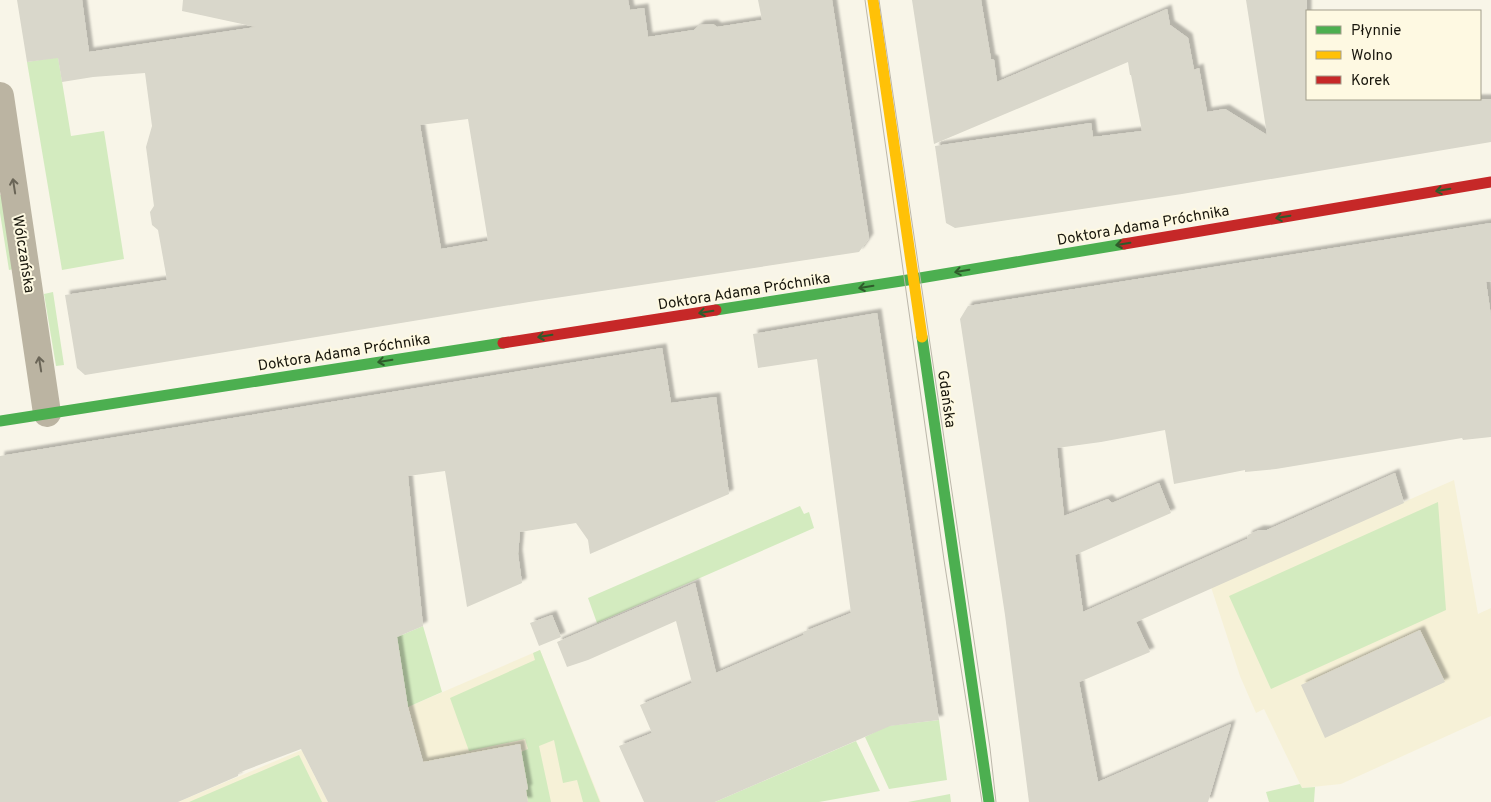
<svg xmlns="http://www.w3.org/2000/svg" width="1491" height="802" font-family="Overpass,sans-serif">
<defs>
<filter id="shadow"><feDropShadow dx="4.5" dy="-4.5" stdDeviation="1" flood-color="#0004"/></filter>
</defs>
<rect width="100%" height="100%" fill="#f8f5e8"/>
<path fill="#f6f1d7" d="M1454,480L1478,614L1491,608V716L1341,784L1302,788L1264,709L1256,713L1240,676L1211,587Z
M540,650L601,802H435L408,707Z
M304,749L305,757L328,802H178Z"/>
<path fill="#d3ebbf" d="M58,57L71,136L104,131L124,259L62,270L27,62Z
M2,194L14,269L9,270L0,213V195Z
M53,292L64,365L56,366L44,294Z
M1438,502L1446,610L1271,689L1229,596Z
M800,506L804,514L809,512L814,528L597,623L588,598Z
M423,626L442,692L408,707L397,637Z
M540,650L600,802H583L577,780L563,783L554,740L539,746L551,802H528L526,790L528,789L521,752L528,749L525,739L469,751L450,698L535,660L533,653Z
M939,720L947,780L889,789L865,737L887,726Z
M856,741L880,791L819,802H715Z
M299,755L322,802H189Z
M1300,784L1302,788L1315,787L1314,802H1269L1266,792Z
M950,794L951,802H908Z"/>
<path fill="#d9d7cb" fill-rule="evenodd" filter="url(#shadow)" d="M17,0H82L89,52L256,27L182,11L183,0H628L630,10L644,8L648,37L694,30L700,25L713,24L717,27L762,20L758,0H832L869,238L859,252L529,302L85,375L77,368L65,295L167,280L158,230L152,225L150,212L154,206L146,147L152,126L145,73L93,77L62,82L58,58L27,62ZM468,119L488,241L441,249L420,125Z
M912,0H981L991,59L994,60L997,82L1167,9L1170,25L1188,38L1194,70L1199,68L1207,112L1225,109L1267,135L1246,0H1307V99H1491V142L1182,194L955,228L946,223L935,146L1091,123L1093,137L1142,131L1131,75H1130L1128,62L934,144Z
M1491,223V281L1486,282L1491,316V437L1463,440L1462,438L1276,469L1245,472V470L1174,484L1165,430L1101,442L1057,448L1064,516L1108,499L1112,503L1159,483L1171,513L1075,555L1083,612L1247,539L1248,535L1259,530H1267L1395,473L1404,503L1136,622L1150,652L1079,682L1098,782L1231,724L1208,802H1029L1005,615L960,319L968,306Z
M877,313L939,720L890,726L715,802H644L619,746L652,733L640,705L692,683L676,621L588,660L567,667L557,642L695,583L716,673L804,635L803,632L851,613L817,359L758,368L753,334Z
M662,348L671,403L716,397L729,494L590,554L588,540L576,523L520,532L518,554L522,583L467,607L445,471L408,476L423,626L397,637L408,707L423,762L520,744L528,789L526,790L528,802H328L301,749L238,773V776L178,802H0V456Z
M552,615L561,637L539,646L530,623Z
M1420,630L1445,682L1325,738L1301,685Z"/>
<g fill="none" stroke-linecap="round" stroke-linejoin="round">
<path stroke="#bbb4a2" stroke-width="28" d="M0,96L47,413"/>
<path stroke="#4caf50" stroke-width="11" d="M716,310L914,279L1124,244
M922,337L989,802
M0,421L503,343"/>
<path stroke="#ffc107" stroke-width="11" d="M873,0L922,337"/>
<path stroke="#c62828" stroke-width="11" d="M1124,244L1491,182
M503,343L716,310"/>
<path stroke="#bcb7aa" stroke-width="1" d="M865,0L944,560L982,802
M879,0L990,748L996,802"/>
</g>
<defs><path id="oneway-shaft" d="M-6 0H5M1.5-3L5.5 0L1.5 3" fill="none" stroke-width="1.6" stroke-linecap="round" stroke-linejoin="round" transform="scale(1.25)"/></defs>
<g stroke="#6a6557">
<use href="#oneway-shaft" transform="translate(14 186) rotate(-99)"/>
<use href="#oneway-shaft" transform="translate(40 364) rotate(-99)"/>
</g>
<g stroke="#2f5b2b">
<use href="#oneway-shaft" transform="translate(1443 190) rotate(170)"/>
<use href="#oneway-shaft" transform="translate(1283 217) rotate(170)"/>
<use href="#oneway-shaft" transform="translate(1123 244) rotate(171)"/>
<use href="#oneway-shaft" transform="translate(962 271) rotate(170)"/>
<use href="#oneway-shaft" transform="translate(866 287) rotate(171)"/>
<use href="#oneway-shaft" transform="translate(706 312) rotate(171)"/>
<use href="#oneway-shaft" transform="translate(545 336) rotate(171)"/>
<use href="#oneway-shaft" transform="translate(385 361) rotate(171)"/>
</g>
<g text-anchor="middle" stroke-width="4" stroke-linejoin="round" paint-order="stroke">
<g font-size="15" fill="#18160c" stroke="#fef9e2">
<text transform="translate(1143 225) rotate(-10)" y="5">Doktora Adama Próchnika</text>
<text transform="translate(24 254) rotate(81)" y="5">Wólczańska</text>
<text transform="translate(744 291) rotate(-9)" y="5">Doktora Adama Próchnika</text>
<text transform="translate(344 352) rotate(-9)" y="5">Doktora Adama Próchnika</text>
<text transform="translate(947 399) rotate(82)" y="5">Gdańska</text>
</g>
</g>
<rect x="1306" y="10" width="175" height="90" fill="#fef9e2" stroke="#a29e8c"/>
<rect x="1316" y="26" width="25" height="8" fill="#4caf50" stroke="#a29e8c"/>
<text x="1351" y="35" font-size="15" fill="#18160c">Płynnie</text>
<rect x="1316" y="51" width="25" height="8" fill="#ffc107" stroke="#a29e8c"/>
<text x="1351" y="60" font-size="15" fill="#18160c">Wolno</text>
<rect x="1316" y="76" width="25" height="8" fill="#c62828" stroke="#a29e8c"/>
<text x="1351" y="85" font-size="15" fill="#18160c">Korek</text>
</svg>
